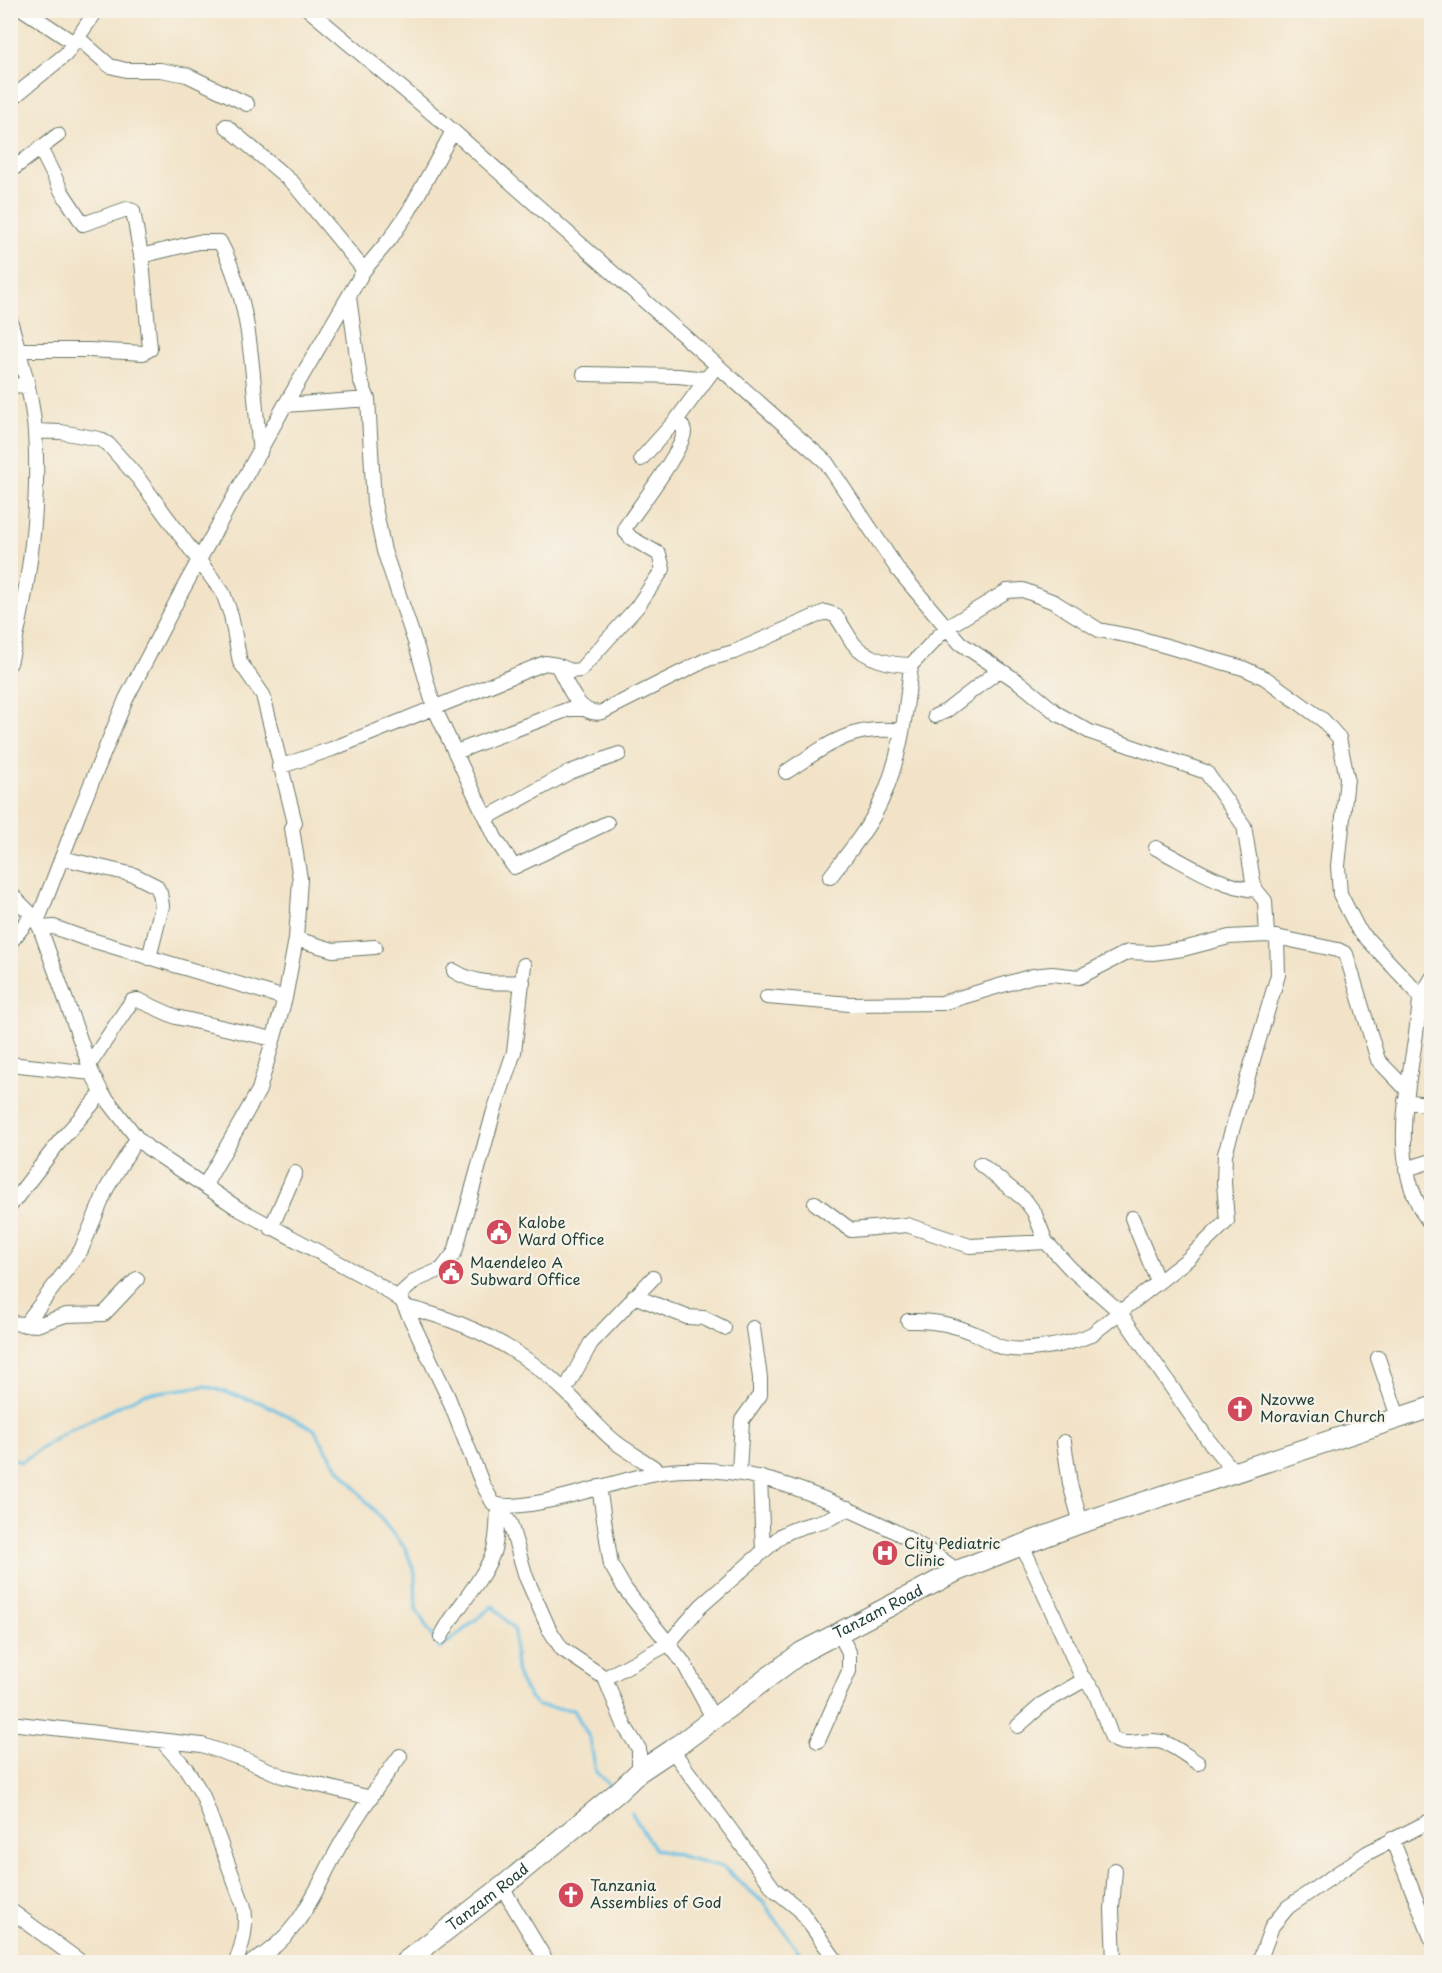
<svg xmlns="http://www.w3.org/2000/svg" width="1442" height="1973" font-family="'Playpen Sans',sans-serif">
<rect width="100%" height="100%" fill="#f7f3e8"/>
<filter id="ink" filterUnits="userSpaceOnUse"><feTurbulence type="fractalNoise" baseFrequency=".0167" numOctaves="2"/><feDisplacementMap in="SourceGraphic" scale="12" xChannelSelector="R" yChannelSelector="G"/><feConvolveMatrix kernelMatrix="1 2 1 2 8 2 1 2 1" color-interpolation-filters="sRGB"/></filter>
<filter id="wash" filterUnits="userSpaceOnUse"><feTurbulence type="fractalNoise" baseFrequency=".008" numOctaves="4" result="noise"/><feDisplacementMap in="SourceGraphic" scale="24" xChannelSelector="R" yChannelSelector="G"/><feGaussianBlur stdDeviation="1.35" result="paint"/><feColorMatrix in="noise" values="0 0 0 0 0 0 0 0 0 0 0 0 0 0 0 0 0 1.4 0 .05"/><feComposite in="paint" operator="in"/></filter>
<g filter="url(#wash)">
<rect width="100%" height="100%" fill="#f2e3c8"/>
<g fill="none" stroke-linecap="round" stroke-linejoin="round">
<path stroke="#68c1e5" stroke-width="3" d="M10,1458L21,1462L66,1432L144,1394L205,1386L262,1403L314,1429L334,1462L405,1548L415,1573L416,1609L440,1649L493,1606L515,1631C514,1664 513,1681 538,1706L574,1710L590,1739L596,1772L612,1788
M632,1813L654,1849L723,1867L764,1903L799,1952L811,1962"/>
</g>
</g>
<g filter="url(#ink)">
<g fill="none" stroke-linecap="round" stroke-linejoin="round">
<defs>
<path id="minor" d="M24,10L74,43
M309,10L453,131L826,462L898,570L960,643L1020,683L1058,714L1090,732L1206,772L1244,826L1253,881L1256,890L1265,901L1267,935
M78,38L110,66L126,70H160L187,75L247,104
M10,100L66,54L97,10
M226,126L293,183L364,270
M10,171L58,135
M141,256L198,242H220C254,306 252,382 260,453
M349,297L360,379L368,399L374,503L384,551L417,648L434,707L495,838L514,867L607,823
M10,320C20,356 32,393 35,432C40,509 29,588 10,663
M20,350H89L143,353L150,349L142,261L133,211L127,209L83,224L62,192L40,148
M584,374L678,376L706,379
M10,385L28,386
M285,405L368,399
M35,431L61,432L99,439L108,444L138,478L223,593L231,615L240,662L263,695L295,823L292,828L300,879L296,939L285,998L259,1090L205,1185
M641,459L677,419L711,373
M557,665L571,671L580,670L637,607L663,569L659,554L631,538L625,531L626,526C637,510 684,448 684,432C684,427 680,423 677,419
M935,716L946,711L999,670
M456,752L569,709H584
M279,767L332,749L545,663L557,665C567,682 578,718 602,712L708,659L734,652L825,612L835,615C842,624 847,634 853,643C865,659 892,665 911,665L946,628L1007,591L1023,590L1054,602L1099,630L1135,637L1243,668L1265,678L1323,720L1339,738L1347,778L1338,866L1340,894L1358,929L1416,991L1420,999C1415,1073 1380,1160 1432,1226
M786,772C826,746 851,724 901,731
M486,818L570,772L619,754
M1156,848C1188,864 1220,887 1256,890
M62,858L134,875L156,886L160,893L162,906L149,958
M830,877C845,857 861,838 873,817C899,772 906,716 911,665
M10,893L34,917L40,928L92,1073L102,1093L137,1138L148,1148L239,1209L374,1282L402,1301L448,1397L482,1483L493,1503C520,1517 625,1477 661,1472C733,1462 799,1486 863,1516C896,1531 929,1548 957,1571
M37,922L79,813L126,699L183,589L285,405L364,270L390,239L409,211L453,131
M40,928L54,927L78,936L285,998
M296,939L333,950L375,947
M10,943L32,915
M454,971C476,985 499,983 523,982
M767,997L850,1004L942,1003L1033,976L1052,974L1079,977L1128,952L1153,953L1183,949L1229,937L1267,935L1338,950L1346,954L1378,1060L1406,1089
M1420,999L1432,978
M10,1064L92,1073
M89,1065L127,1008L132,1001L138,1000L176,1017L273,1039
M1405,1101L1432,1105
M980,1164L1025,1200L1034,1212L1046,1242L1071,1269L1119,1311L1208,1440L1235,1473
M1406,1169L1432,1161
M815,1203L851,1230L907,1225L970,1246L1046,1242
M10,1206L60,1141L102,1093
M1132,1218L1157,1280
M271,1228L295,1173
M634,1296L687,1317L704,1318L724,1328
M397,1297L416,1280L442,1269L455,1252L494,1111L514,1052L524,965
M405,1307C466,1321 521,1348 566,1392C584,1409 598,1429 618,1444C632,1454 647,1462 660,1472
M908,1321C935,1320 956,1325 980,1336C987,1339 994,1345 1001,1347C1022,1354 1073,1344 1092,1334L1188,1259L1227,1221L1224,1183L1225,1154L1278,975L1277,937
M10,1323L37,1325L66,1315L104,1314L137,1279
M25,1325L81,1250L107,1188L137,1138
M1378,1358L1398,1417
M565,1390L591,1343L653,1278
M1064,1442L1070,1484L1081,1523
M739,1472L742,1420L760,1395V1378L753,1328
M760,1477L763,1551
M599,1487L611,1565L625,1589L683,1662L713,1718
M498,1506L510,1523L526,1577L549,1629L562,1649L605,1678L625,1727L639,1749V1772
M1022,1545L1081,1675L1095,1692L1112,1738C1126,1750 1148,1736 1165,1743C1176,1747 1188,1757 1198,1763
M1431,1586H1432
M441,1637C455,1608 481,1584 493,1553C498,1537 497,1522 498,1506
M605,1678L668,1644L701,1606L782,1535C805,1522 826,1525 848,1508
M10,1723L202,1745L246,1760L282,1776L371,1798
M1018,1726L1044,1703L1084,1680
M161,1740L185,1767L202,1794L244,1907C247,1928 243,1943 236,1962
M818,1741L849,1671V1652L839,1633
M672,1750L774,1889L800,1910L837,1962
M1392,1839L1432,1940
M502,1887L547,1962
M10,1910L81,1962
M252,1962C303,1934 315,1888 343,1840C360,1811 380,1783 400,1756
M1114,1962L1112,1909L1115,1870
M1259,1962L1272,1926L1288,1907L1367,1853L1432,1820"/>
<g id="highway">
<path id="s1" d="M405,1962L502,1887L618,1792L639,1772L672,1750L802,1652L957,1571L1022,1545L1081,1523L1432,1407"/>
</g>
</defs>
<use href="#minor" stroke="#697768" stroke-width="16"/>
<use href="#highway" stroke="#697768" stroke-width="22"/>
<use href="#minor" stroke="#fff" stroke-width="14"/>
<use href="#highway" stroke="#fff" stroke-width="20"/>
</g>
</g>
<defs>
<symbol id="civic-disc" viewBox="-11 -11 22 22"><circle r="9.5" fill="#d1495b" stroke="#f7f3e8"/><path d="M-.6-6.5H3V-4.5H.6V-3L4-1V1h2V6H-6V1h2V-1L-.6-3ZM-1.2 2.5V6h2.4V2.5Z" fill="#fff"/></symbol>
<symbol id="church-disc" viewBox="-11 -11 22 22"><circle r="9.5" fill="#d1495b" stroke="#f7f3e8"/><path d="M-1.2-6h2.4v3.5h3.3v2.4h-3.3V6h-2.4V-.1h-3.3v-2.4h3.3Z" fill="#fff"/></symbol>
<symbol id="hospital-disc" viewBox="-11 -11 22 22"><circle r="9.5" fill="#d1495b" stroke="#f7f3e8"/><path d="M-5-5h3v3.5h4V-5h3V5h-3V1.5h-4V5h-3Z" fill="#fff"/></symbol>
</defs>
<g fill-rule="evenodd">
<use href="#civic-disc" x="484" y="1217" width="30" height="30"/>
<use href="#civic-disc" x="436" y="1257" width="30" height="30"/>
<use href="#church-disc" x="1225" y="1394" width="30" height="30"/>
<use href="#hospital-disc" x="870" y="1538" width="30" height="30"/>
<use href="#church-disc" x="556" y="1880" width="30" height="30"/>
</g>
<g text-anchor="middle" stroke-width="4.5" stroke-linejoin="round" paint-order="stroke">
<g font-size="15" fill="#1f3d34" stroke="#f7f3e8" text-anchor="start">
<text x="518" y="1228">Kalobe<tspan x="518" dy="17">Ward Office</tspan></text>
<text x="470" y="1268">Maendeleo A<tspan x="470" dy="17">Subward Office</tspan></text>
<text x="1260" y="1405">Nzovwe<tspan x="1260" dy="17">Moravian Church</tspan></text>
<text x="904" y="1549">City Pediatric<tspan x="904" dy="17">Clinic</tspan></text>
<text x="590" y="1891">Tanzania<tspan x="590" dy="17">Assemblies of God</tspan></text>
</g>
<g font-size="15" fill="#1f3d34" stroke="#f7f3e8">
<text dy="5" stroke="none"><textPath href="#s1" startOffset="590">Tanzam Road</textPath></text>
<text dy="5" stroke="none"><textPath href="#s1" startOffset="105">Tanzam Road</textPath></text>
</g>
</g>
<rect width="1442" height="1973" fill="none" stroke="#f7f3e8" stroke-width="36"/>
</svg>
